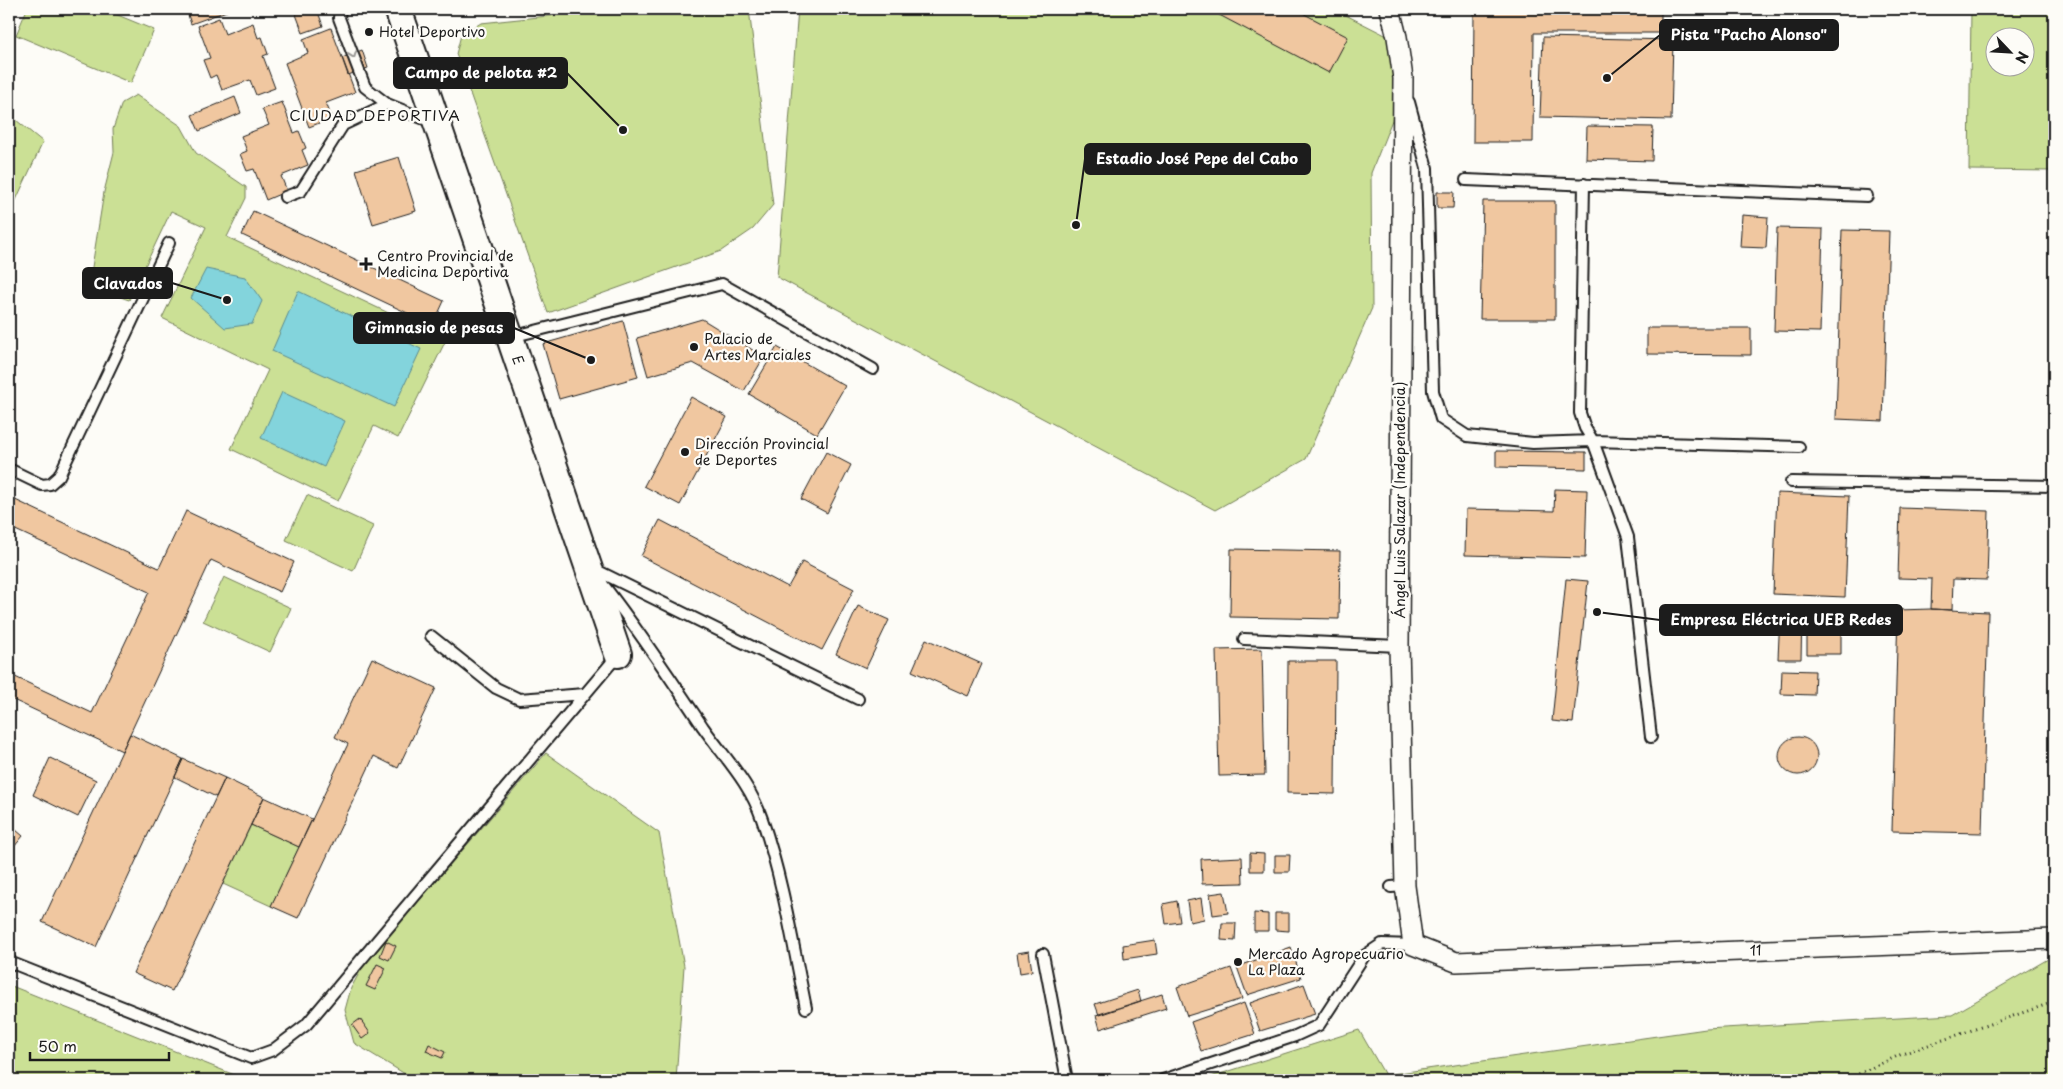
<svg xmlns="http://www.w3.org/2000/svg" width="2063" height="1089" font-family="'Playpen Sans',sans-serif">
<rect width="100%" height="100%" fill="#fdfcf7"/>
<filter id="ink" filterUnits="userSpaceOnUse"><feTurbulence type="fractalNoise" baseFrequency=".02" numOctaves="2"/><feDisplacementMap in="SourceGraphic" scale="10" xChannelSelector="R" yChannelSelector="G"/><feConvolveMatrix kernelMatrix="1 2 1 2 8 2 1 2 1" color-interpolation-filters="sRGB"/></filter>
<g filter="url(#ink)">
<path fill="#cbe095" stroke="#747e58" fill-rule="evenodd" d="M27,9H103L154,30L131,83L16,35Z
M614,9H749L773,205L753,229L721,251L548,313L456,54L461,35L481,23Z
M798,9H1334L1391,38L1394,115L1371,173L1372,308L1306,459L1215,510L777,277Z
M1971,9H2054V171L1969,170ZM1996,38H2026V68H1996Z
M136,95L181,126L196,153L246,187V198L227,237L446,340L398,438L374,426L338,501L231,449L268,370L162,318L206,227L171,211L129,300L89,286L104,192L114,152L113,129L122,103Z
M9,116L16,120L43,142L9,215Z
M307,495L373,526L353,571L286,540Z
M224,577L291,608L270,652L203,621Z
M546,753L659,833L684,966L676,1080H464L405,1074L354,1043L345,1010L351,988L363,966Z
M251,825L299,847L271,906L223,884Z
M2048,959L2054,963V1080H1201L1359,1030L1385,1075L1706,1029L1952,1015Z
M9,985L237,1076L285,1080H9Z"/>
<path fill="#83d4dc" stroke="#5a8a8f" d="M206,269L245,277L262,301L252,324L225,328L191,298Z
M298,291L421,349L394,407L272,351Z
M282,392L345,421L324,467L261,438Z"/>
<path fill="#f0c7a0" stroke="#1c1c1c" d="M186,9H232L191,24Z
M294,9H317L323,26L303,33Z
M1208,9H1295L1348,37L1329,73Z
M1474,9H1661V33H1534L1533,142H1473Z
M219,18L225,34L253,23L258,38L262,37L268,54L263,56L275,88L256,95L250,80L222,90L216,75L210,78L203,60L210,58L198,26Z
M331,28L355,92L326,103L332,118L309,127L285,63L308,53L303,39Z
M1543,37L1673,40L1671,120L1540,117Z
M362,50L368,68L348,75L342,58Z
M235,97L241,113L199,131L192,115Z
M282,102L294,133L299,131L306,148L302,150L308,165L281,176L287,191L266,200L254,169L247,171L240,154L247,151L241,136L269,125L262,109Z
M1587,126L1653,127L1652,161L1586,159Z
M399,157L416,211L373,224L356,170Z
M1437,192H1454L1453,208H1437Z
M1483,201H1555V319H1480Z
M253,211L444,301L433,325L242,235Z
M1742,215L1768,217L1766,248L1740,247Z
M1777,228L1823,229L1820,332L1774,331Z
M1842,230L1889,231L1883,421L1836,419Z
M702,319L764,357L744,391L693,363L648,376L637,338Z
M623,321L638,377L559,399L543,344Z
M1647,328H1751V355L1647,354Z
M777,347L845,386L817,434L749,394Z
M691,397L727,417L680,505L644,486Z
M1496,451L1586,452V469L1496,467Z
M826,452L851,465L827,513L801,499Z
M1555,489L1587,490L1585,558L1465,555L1466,509L1554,511Z
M1777,493L1849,496L1845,597L1773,594Z
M9,497L159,568L186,511L294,562L280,592L211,560L122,751L9,698V685L13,676L92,713L149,592L9,527Z
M1900,508L1989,511L1987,580L1953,579L1952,610L1931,609L1932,579L1898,578Z
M660,520L788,587L802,562L854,589L822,650L641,556Z
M1231,549L1340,551L1339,619L1230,617Z
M1566,579L1588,581L1573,723L1552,721Z
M858,606L889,620L866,668L836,654Z
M1931,609L1988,612L1982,833L1892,831L1898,610Z
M1780,614H1802L1801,659H1778Z
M1841,621V654H1807V622Z
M926,639L982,664L968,696L912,671Z
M1262,649L1265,775L1219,776L1216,650Z
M372,658L436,688L398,768L374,756L298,918L271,906L348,744L335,737Z
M1288,661H1336L1335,794L1287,793Z
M1782,670L1815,671L1814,695L1781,694Z
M130,734L183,759L96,947L42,922Z
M1779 756a19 19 0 1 1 38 0a19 19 0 1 1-38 0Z
M50,758L96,780L78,817L33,795Z
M183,759L225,778L216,797L175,777Z
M225,778L264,797L172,991L133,973Z
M264,797L312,819L299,847L251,825Z
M9,824L23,836L9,853Z
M1250,853L1264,854V871H1250Z
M1275,855H1290L1289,872H1275Z
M1242,857L1243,883L1202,884L1201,859Z
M1224,892L1228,913L1213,915L1210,894Z
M1201,898L1204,919L1190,922L1187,901Z
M1177,901L1180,922L1166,924L1163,904Z
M1254,913L1268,914V931H1254Z
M1275,913H1289V931L1275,930Z
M1222,923H1236L1235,941L1221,940Z
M1155,940L1157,954L1124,959L1123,945Z
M386,941L396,946L389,960L380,956Z
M1291,947L1301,978L1247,995L1237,967Z
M1029,951L1032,971L1020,973L1017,953Z
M377,964L386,968L375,990L366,986Z
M1231,968L1242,999L1187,1016L1177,987Z
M1304,984L1315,1014L1260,1031L1250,1003Z
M1138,990L1141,1001L1099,1015L1095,1004Z
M1162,994L1166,1008L1100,1029L1096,1015Z
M1244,1003L1255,1034L1201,1051L1191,1022Z
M360,1019L370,1033L362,1039L352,1025Z
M429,1044L445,1052L442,1058L426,1051Z"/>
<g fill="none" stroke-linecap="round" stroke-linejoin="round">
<defs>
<path id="lane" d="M340,9L339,18L365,87L387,104L432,122
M1409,102L1427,168L1433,391L1441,419L1467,436L1533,443L1593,441L1799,447
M1466,180L1867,196
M1584,184L1580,413L1585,428L1593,441L1628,537L1651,737
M285,197L301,191L343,125L387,104
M511,337L722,284L873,369
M9,469L42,485L50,484L59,476L169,243
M1791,482L2054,486
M594,569L858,699
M605,587C640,632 671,679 703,727C724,757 750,783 762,819C783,880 793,945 806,1008
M431,636L496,688L519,699L585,694
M1244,639L1399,646
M1391,887L1405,886
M1043,954L1067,1080
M9,959L12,963L251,1058L273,1050L306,1025L618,655
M1163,1080L1295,1036L1319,1025L1364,956L1382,944L1413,945"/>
<g id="street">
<path id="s1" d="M1390,9L1397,37L1403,78L1399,646L1405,886L1413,945L1456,962L2054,939"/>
</g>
<g id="secondary">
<path id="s2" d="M398,9L618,654"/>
</g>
</defs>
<use href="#lane" stroke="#1c1c1c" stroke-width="14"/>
<use href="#street" stroke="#1c1c1c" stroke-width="22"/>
<use href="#secondary" stroke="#1c1c1c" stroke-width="30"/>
<path stroke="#1c1c1c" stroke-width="3" stroke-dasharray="1 4" stroke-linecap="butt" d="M1845,1080L1902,1054L2054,1002"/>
<use href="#lane" stroke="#fdfcf7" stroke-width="10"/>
<use href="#street" stroke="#fdfcf7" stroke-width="19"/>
<use href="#secondary" stroke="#fdfcf7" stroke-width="26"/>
</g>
<defs><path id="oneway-chevron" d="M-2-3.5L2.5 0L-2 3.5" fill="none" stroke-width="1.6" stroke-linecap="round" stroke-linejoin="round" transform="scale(1.25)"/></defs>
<use stroke="#989794" href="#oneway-chevron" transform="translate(353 55) rotate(70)"/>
</g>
<g fill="#1c1c1c" stroke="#fdfcf7" stroke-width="2">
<circle cx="369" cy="32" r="5"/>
<path d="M363.5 256.5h5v5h5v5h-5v5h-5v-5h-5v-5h5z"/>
<circle cx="694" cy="347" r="5"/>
<circle cx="685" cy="452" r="5"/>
<circle cx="1238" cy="962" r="5"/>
</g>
<g text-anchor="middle" stroke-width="4.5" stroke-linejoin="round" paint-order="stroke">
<g font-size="14" fill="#1c1c1c" stroke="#fdfcf7" text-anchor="start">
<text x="379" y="37">Hotel Deportivo</text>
<text x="377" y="261">Centro Provincial de<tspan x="377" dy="16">Medicina Deportiva</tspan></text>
<text x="704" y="344">Palacio de<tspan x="704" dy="16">Artes Marciales</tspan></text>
<text x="695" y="449">Dirección Provincial<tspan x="695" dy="16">de Deportes</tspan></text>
<text x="1248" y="959">Mercado Agropecuario<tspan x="1248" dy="16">La Plaza</tspan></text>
</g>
<g font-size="14" fill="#1c1c1c" stroke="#fdfcf7">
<text dy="5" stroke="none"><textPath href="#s2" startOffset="371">E</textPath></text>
<text transform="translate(1400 500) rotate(-90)" y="5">Ángel Luis Salazar (Independencia)</text>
<text dy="5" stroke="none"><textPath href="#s1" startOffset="1284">11</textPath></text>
</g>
<g font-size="15" letter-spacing="1" fill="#1c1c1c" stroke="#fdfcf7">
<text x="375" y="121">CIUDAD DEPORTIVA</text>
</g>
</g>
<path fill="none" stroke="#1c1c1c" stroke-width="2" d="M1607 78L1660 35M623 130L567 73M1076 225L1085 159M227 300L172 283M591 360L514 328M1597 612L1660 620"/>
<g fill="#1c1c1c" stroke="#fdfcf7" stroke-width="2">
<circle cx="1607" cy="78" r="5"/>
<circle cx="623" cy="130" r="5"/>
<circle cx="1076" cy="225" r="5"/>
<circle cx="227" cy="300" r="5"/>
<circle cx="591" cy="360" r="5"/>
<circle cx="1597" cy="612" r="5"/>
</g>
<g fill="#1c1c1c" stroke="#1c1c1c" stroke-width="2">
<rect x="1660" y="20" width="178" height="30" rx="5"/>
<rect x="394" y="58" width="173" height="30" rx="5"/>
<rect x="1085" y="144" width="225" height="30" rx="5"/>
<rect x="83" y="268" width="89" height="30" rx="5"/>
<rect x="354" y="313" width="160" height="30" rx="5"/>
<rect x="1660" y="605" width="242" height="30" rx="5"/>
</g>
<g font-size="15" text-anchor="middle" font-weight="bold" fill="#fff">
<text x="1749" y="40">Pista "Pacho Alonso"</text>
<text x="481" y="78">Campo de pelota #2</text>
<text x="1197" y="164">Estadio José Pepe del Cabo</text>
<text x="128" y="289">Clavados</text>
<text x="434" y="333">Gimnasio de pesas</text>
<text x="1781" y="625">Empresa Eléctrica UEB Redes</text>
</g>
<rect width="2063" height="1089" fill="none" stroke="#fdfcf7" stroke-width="30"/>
<rect x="15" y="15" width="2033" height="1059" fill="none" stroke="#1c1c1c" stroke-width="2" filter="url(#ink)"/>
<g transform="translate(2010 52) rotate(115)"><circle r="24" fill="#fdfcf7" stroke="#a3a29f"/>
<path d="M0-4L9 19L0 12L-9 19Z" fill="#1c1c1c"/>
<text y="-8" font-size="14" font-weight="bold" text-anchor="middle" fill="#1c1c1c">N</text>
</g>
<path d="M30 1052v8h139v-8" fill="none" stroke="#1c1c1c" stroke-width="2.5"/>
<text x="38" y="1052" font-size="15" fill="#1c1c1c" stroke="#fdfcf7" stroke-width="4" paint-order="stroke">50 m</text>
</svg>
